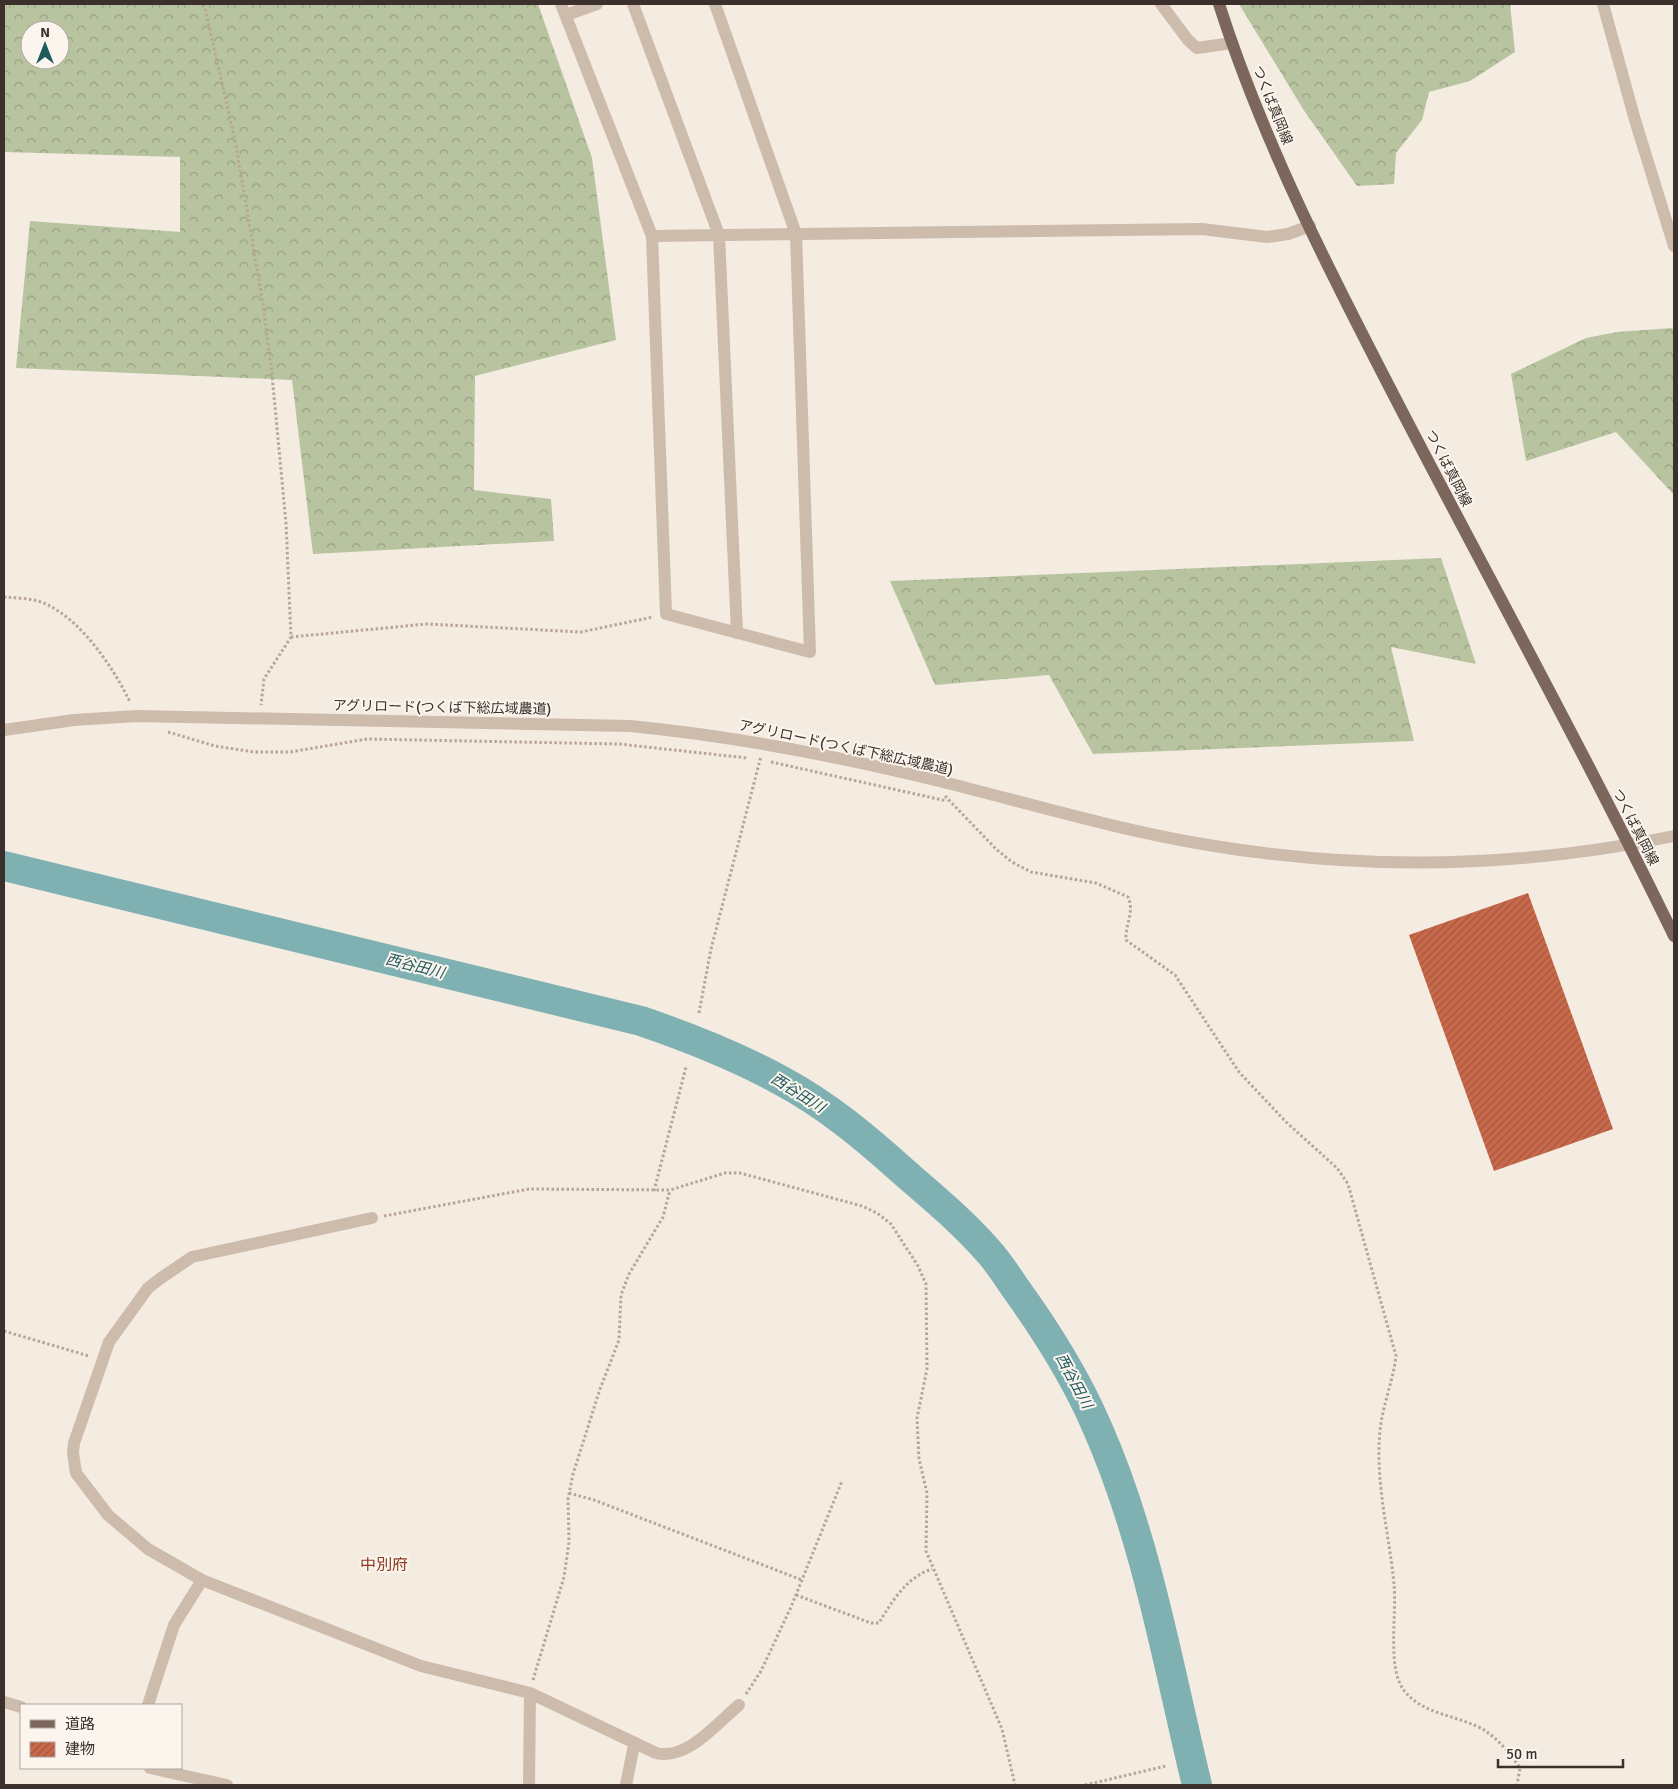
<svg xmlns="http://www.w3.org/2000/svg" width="1678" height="1789" font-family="Signika,'Noto Sans JP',sans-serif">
<defs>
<pattern id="forest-crowns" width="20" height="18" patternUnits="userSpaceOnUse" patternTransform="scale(1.25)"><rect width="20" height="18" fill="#b8c4a0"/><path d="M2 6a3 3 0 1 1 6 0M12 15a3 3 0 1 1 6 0" fill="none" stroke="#97a083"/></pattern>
<pattern id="building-hatch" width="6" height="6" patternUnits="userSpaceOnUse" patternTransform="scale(1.25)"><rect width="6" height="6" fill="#c8694b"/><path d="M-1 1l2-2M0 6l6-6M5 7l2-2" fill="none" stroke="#a4573f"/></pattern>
</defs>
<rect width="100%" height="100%" fill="#f4ebe1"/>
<path fill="url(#forest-crowns)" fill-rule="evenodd" d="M4,4H538L592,158L616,340L475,376L474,490L551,499L554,541L313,554L292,380L16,368L30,221L180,232V157L4,152ZM30,30H60V60H30Z
M1239,4H1510L1515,52L1470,81L1429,92L1422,120L1396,153L1394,184L1357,186L1303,109Z
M1672,328L1674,332V495L1616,432L1526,461L1511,374L1586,338L1617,332Z
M1441,558L1476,664L1391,647L1414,741L1093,754L1049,675L935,685L890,581Z"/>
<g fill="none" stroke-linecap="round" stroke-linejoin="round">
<path stroke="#7fb0b2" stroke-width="30" d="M4,866L641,1021C688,1037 736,1056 780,1080C827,1105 866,1138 905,1173C934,1198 964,1223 989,1252C999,1263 1007,1276 1016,1289C1047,1332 1076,1378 1097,1427C1147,1540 1168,1666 1197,1785"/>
</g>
<path fill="url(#building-hatch)" d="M1528,893L1613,1129L1494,1171L1409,935Z"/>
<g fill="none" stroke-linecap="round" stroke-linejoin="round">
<path stroke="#b9a596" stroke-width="3" stroke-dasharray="2.5 2.5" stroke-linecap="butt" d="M204,4L235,140L263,304L272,375L286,523L291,637L264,679L261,705
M4,597C17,598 33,598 46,604C82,621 113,667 130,702
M291,637L427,624L581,632L653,617
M168,732L215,746L254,752H290L367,739L619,744L747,758
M771,762L947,801
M945,796L996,849L1012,862L1031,872L1096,883L1128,897C1135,912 1125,924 1126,940L1175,975L1239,1072L1286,1122L1337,1168L1348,1184L1396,1356C1393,1381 1383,1404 1380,1430C1375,1483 1389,1532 1394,1584C1397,1613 1387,1666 1403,1689C1421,1715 1459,1715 1484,1730C1498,1739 1511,1754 1520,1768L1517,1785
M699,1013L711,949L761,756
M654,1191L686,1067
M384,1216L529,1189L670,1190L725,1173H740L862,1206L877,1213L891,1224L918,1266L926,1284L927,1369L917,1418L919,1459L927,1493L926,1551L1002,1729L1015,1785
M4,1331L89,1356
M569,1493L594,1500L802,1580
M796,1595L871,1623H879C892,1601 907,1577 932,1569
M533,1680L564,1577L569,1542L568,1499L573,1474L600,1389L619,1340L621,1295L629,1274L663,1217L670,1190
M746,1694L761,1671L791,1607L842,1481
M1085,1785L1166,1766"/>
<path stroke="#cdbbac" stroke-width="12" d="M561,4L652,236L666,614L810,652L796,234L715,4
M633,4L719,235L737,633
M1161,4L1188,40L1197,48L1232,43
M1603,4L1635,120L1674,246
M566,15L597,4
M652,236L1202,229L1267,237L1288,234L1310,226
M372,1218L192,1257L161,1278L148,1288L109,1342L74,1443L73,1453L76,1473L108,1515L148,1549L202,1580L421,1666L530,1693L656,1753C687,1761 717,1723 739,1705
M4,1702L21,1707
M148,1705L174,1625L202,1580
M150,1768L227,1785
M529,1785L530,1693
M626,1785L634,1745"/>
<path stroke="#cdbbac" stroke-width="12" d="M4,730L74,720L137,716L630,726C734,736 837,756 939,781C1028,803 1117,830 1208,845C1364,871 1520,868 1674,836"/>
<path stroke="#7d675c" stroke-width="12" d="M1219,4C1265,148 1336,284 1405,417C1495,590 1589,761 1674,936"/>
</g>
<g text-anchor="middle" stroke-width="4" stroke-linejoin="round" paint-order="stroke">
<g font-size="14" fill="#3b302b" stroke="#fbf5ee">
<text transform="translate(1273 105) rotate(68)" y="5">つくば真岡線</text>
<text transform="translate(1449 468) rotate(63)" y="5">つくば真岡線</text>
<text transform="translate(442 707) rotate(1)" y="5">アグリロード(つくば下総広域農道)</text>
<text transform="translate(846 747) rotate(12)" y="5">アグリロード(つくば下総広域農道)</text>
<text transform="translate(1636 827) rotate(63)" y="5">つくば真岡線</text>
</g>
<g font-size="15" font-style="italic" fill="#1f5a5e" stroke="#fbf5ee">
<text transform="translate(415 966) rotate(14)" y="5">西谷田川</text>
<text transform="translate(798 1093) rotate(32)" y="5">西谷田川</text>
<text transform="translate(1074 1381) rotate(62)" y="5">西谷田川</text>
</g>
<g font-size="16" fill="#8c3b22" stroke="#fbf5ee">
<text x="384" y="1570">中別府</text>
</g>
</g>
<rect width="1678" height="1789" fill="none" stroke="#3b302b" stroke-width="10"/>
<rect x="20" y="1704" width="162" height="65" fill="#fbf5ee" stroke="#aea6a0"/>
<rect x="30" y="1720" width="25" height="8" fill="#7d675c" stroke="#aea6a0"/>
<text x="65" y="1729" font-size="15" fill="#3b302b">道路</text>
<rect x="30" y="1742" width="25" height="15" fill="url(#building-hatch)" stroke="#aea6a0"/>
<text x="65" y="1754" font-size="15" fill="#3b302b">建物</text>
<g transform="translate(45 45)"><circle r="24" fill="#fbf5ee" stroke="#aea6a0"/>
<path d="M0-4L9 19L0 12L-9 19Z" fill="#1f5a5e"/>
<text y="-8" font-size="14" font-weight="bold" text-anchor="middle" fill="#3b302b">N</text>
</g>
<path d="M1498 1759v8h125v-8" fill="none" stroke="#3b302b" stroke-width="2.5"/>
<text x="1506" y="1759" font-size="15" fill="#3b302b" stroke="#fbf5ee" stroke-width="4" paint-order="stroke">50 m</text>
</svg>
